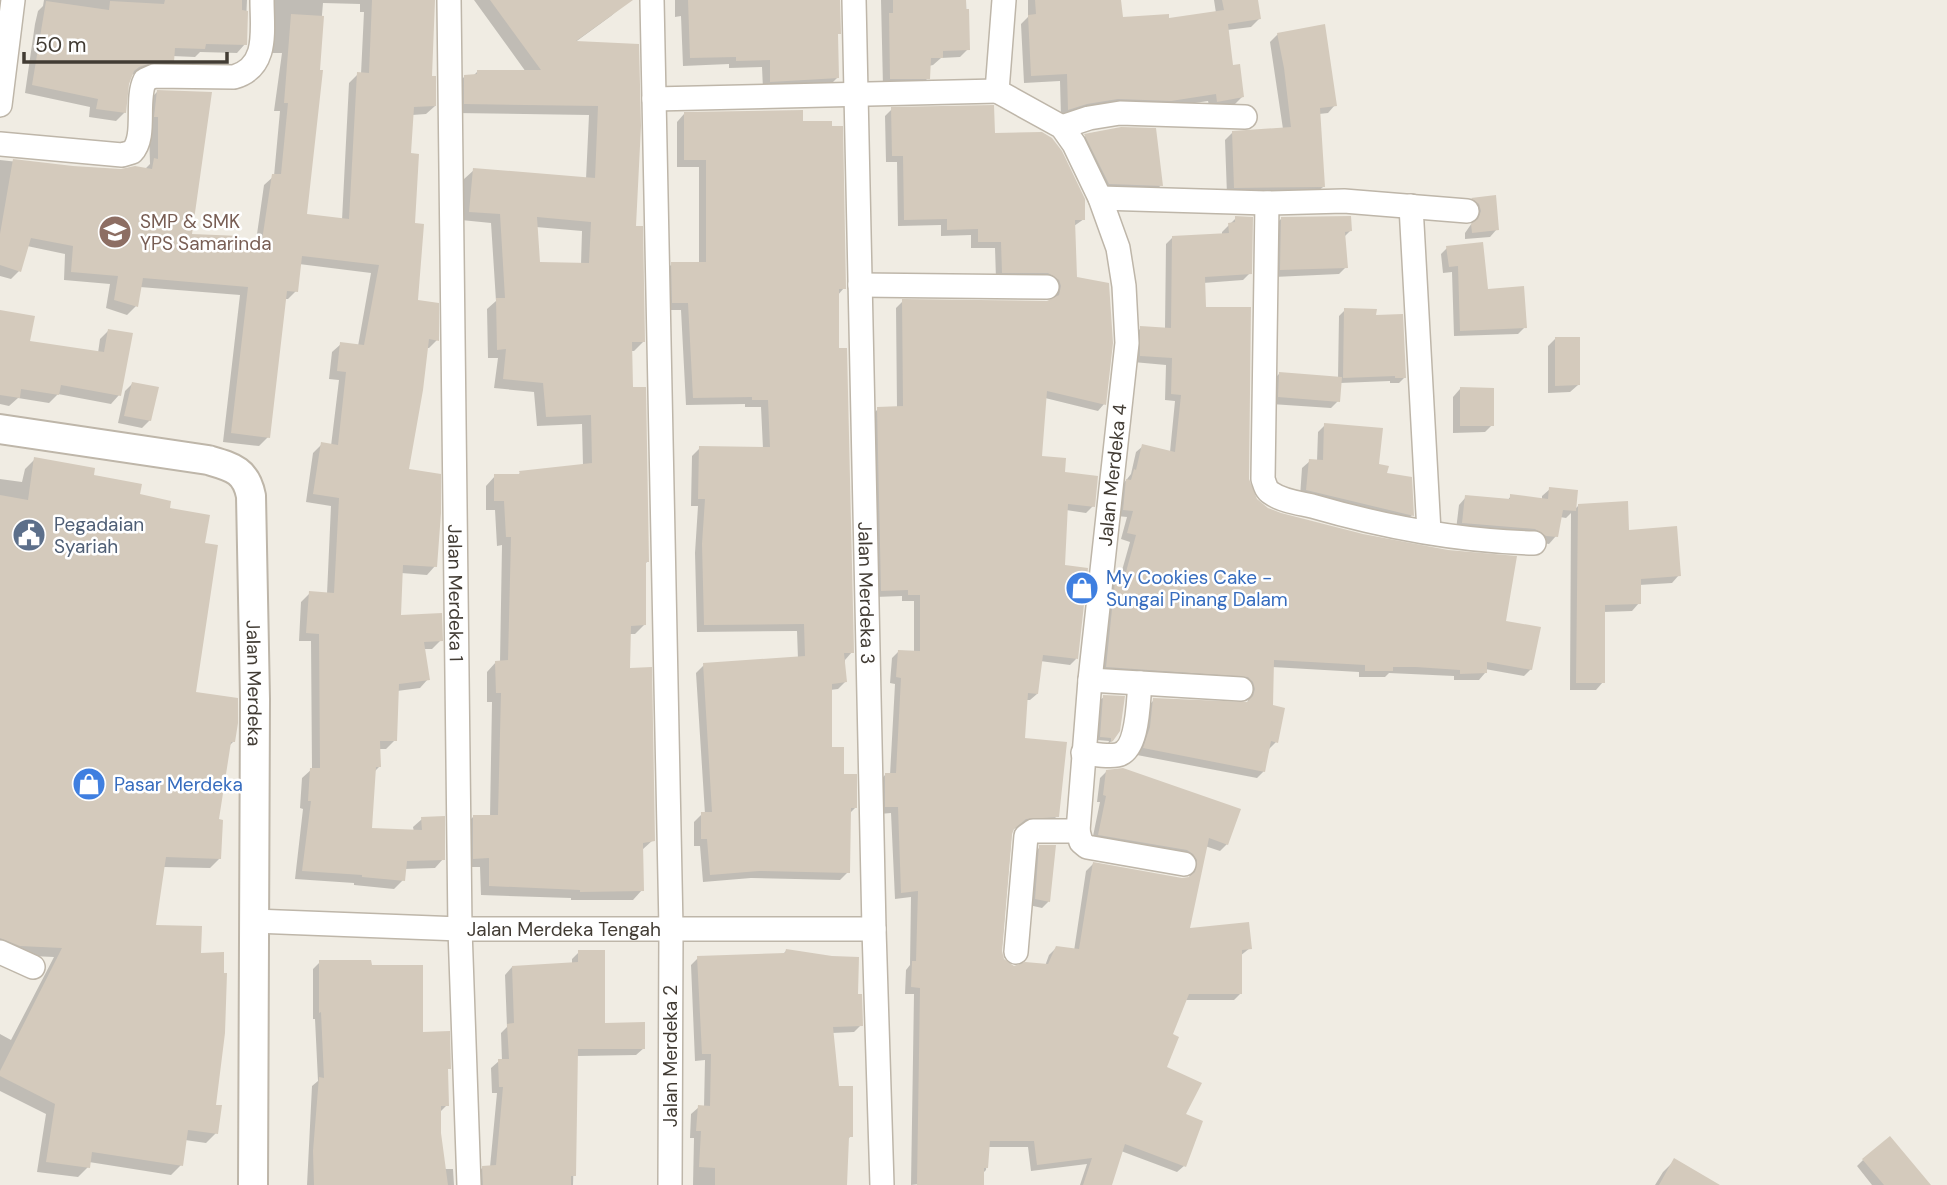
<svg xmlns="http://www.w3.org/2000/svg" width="1947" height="1185" font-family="'DM Sans',sans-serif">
<rect width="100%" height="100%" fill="#f0ece3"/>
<path fill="#0003" fill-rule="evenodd" d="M44,0H247L245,44L237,53L200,52L195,57L172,56V61L164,70H144L131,75L127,86L125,112L116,121L89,117L90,107L25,93L35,24L38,11L43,6Z
M264,0H434L430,78L435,106L426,114L412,115L410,155L416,301L437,340L429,348H426L407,471L435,566L427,575L401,573L399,617L441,640L432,649H424L428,679L420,688L397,691L395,740L386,749H379V767L374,772L370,830L414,832L413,827L422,819L443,859L435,868L404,869L403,880L394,889L354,885V883L295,879L303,809L300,808L302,778L312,769L311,641H299L301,602L310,593L327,594L331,506L306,502L313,453L322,444L331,446L339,380L329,379L332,352L341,344L358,346L371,273L299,264L296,291L288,299H284L268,437L259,446L223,442L240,295L140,287L136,306L127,315L106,308L110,284L64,280L65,254L27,246L19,271L11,279L0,276V160L73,168L121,171L145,169L150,164L148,101L157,92L190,236L239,247L255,248L264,185L274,176L280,111H274L282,53H267ZM323,3L360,4V12H364L361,74H358L349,83L342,220L305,216Z
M474,0H623L621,7L611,16L574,43L637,45L634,227L643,342L634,351H630L631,389L648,561L644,565V625L635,634H629L628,670L653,840L642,850V890L633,900H571V898L481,895L480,867H464V826L473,817H490L492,702H487V672L496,662H500L502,545L497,546L495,510H486V486L495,476H517L520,473L583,466L582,424L537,426L534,392L494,388L498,358H488L487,309L496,301L491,223L461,220L464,179L474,170L586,179L589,115L456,113L455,86L465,76H473L477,72H526ZM536,227L582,231L581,265L538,264Z
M675,0H838L836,36L838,77L830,85L763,89L762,67L729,68V64L683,66L681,16L675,17Z
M881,0H966L968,49L960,57L941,58L933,65L929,66L928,78L920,86L883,87Z
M1028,0H1119L1121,19L1168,20L1216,13L1214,0H1256L1259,19L1251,27L1227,30L1232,67L1242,97L1234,105L1210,109L1208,101L1162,108L1061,117L1060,81L1024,83L1021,24L1028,17Z
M1278,34L1335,105L1328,113L1319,114L1323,187L1315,194L1227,195L1225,140L1233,132L1283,129L1270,42Z
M892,109L994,135L1084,219L1074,226L1075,278L1104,404L1098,411L1045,398L1040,458L1063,473L1093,506L1086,513L1066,510L1063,567L1076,659L1070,665L1040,661L1037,694L1030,700H1026L1023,740L1057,816L1050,823H1024L1012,830L1001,958L1014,968L1045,966L1049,955L1056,948L1074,951L1086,871L1093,864L1182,880L1189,879L1191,867L1092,841L1100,802H1097L1100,778L1107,771L1227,844L1220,851L1205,846L1188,930L1250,948L1240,956L1241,993L1234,1000H1185L1171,1035L1165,1067L1184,1115V1166L1177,1172L1121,1151L1110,1185H1080L1087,1164L1031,1171L1028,1147H988L986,1170L979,1177L911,1185L914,994H905L906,970L910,965L911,897L895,899L891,813L879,814V782L885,775H890L895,684L890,683L892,658L899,651L914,653V601H902V596L875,597L871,416L878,409L897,408L896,308L903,301L1047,303L1053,299L1055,294L996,279L995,248H971V235L941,236V225L898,226L897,162H886L885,116Z
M684,114L802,123L844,288L837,296L838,350L852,652L845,660V682L838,689L830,690V749L856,807L849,814L848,872L840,880L751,878L703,882L700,846H694V822L702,814H705L696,673L704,665L798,659L797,631L697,632L695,553L698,506H691L692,456L700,448L763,449L761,407H745V404L686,405L681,310H665L664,272L672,264H699V167H677V122Z
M1085,136L1161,185L1151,196L1098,194L1075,146Z
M1494,197L1497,229L1490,237L1465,239V233L1474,220L1472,212L1465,206L1472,200Z
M1236,218L1250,273L1243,280L1203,283L1204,308L1247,479L1255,500L1267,509L1504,622L1531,669L1524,676L1485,669V673L1479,680H1454V676L1389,673L1385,677H1359V672L1272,667L1271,706L1276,742L1269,749L1264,771L1257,778L1137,755L1143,735L1147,707L1154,700L1247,704L1249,697L1247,689L1100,673L1110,580L1117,573L1121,574L1130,542L1121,539L1127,517L1117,516L1120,488L1131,474L1136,452L1143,446L1170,452L1175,401L1165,400L1166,365L1133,362L1134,335L1141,328L1165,329L1166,244L1173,237L1222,235V232Z
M1282,218L1350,231L1344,237L1346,267L1339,274L1274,277V226Z
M1447,248L1487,291L1525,327L1518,334L1454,336L1452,272L1443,273L1441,254Z
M1345,310L1375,316L1405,377L1399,383H1390V381L1340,383L1338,401L1331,408L1271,404L1272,381L1279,374L1338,378L1339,316Z
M0,312L28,342L98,353L100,339L109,330L119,395L111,404L58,394L49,403L18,398L9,406L0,404Z
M1555,339L1578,385L1570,392L1548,393V346Z
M132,384L150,420L142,428L118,423L125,391Z
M1460,389L1492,425L1485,432L1453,433V397Z
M1325,425L1377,465L1385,474L1412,515L1405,522L1300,497L1302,468L1310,461H1317L1318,432Z
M35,459L92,477L168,509L203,545L194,693L233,742L229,746L217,821L220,858L210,868L163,867L154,927L199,955L216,1133L206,1143L185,1140L181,1165L171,1175L89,1162L88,1167L78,1177L37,1172L46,1114L0,1091V1034L11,1040L54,957L9,955L0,952V479L22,482L25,469Z
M1550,489L1574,510L1579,505L1627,532L1679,575L1672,583L1639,585V603L1632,611L1603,612V682L1596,690H1570L1571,513L1566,518L1560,517L1556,536L1549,544L1456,530L1459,505L1466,497L1507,501L1511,496L1542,500V496Z
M1104,697L1114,739L1108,744L1109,741L1097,740L1100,700Z
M1040,847L1049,901L1042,908L1029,905L1034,853Z
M786,951L856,996L861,1025L854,1032L832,1033L837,1088L851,1136L847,1140L845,1185H693L694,1138H690L691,1114L699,1107H704L705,1060L695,1061L691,965L698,958L782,955Z
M579,952L603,1025L644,1048L636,1055L577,1056L573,1185H475L476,1175L483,1167H490L497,1093H492L491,1068L499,1061H502L501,1033L507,1027L505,975L512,967L572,964V959Z
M320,962L370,966L449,1068L446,1071L447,1105L439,1113V1133L444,1169H453L454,1185H307L312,1086L318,1081L315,1019H313V969Z
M1675,1160L1717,1185H1655L1663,1172Z
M1863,1160L1928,1185H1872L1857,1166Z"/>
<path fill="#d4cabc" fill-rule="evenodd" d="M165,0H242V10L248,11L247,45L206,44L205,49L175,48L174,62H154L139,67L134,71L129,84L126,113L96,109L98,99L32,85L46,1L109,10L110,1L164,4Z
M372,0H435L432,76H436V106L414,107L411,153L419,154L415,223L424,224L418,300L439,303V341L429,339L423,390L409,469L441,474V513L437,567L403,565L401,615L442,613L443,641L424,642L430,680L399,684L397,741H380L381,767H376L372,828L422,830L421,817L445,816V860L407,861L405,881L362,877V875L302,871L311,801H308L310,768H320L319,634L306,633L309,591L334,593L339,498L313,494L321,442L338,445L346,372L337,371L340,342L364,345L379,265L302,256L298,292L287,291L270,438L231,433L248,287L143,278L138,307L114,300L118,276L71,272L73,246L31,238L21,272L0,265V234L13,159L73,166L121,169L135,166L152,169L154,158L158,159V117H154L157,90L212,92L192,234L240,236V246L261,247L272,174H281L288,103H284L291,14L324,16L320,70H323L307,214L349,219L357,72L369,73Z
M490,0H633L576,41L639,44L641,126L636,226H643L645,342H632L633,387H646L649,562H646V625L631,626L630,668L652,667L655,841L643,843L644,891L580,892V890L489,886V858L473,859V815H498L501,693H496L495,661L508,660L511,537H506L504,501H494V474H520L519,471L592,463L591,415L546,417L543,383L503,379L506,349L497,350L496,298H505L500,214L469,212L473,168L595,178L598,106L464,104V75L477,74V70H541ZM537,217L591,222L589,263L540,262Z
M688,0H840L841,34H838L839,78L770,82V60L736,61V57L690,58Z
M893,0H966V9H969L970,50L943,51V58H931L930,79H890L889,13H893Z
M1035,0H1121L1123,17L1169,14V18L1224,10L1222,0H1258L1261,19L1228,24L1233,65L1240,64L1244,97L1217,102L1216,94L1171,101L1118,99L1087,104L1068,110L1067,74L1031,76L1028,15L1036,14Z
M1325,24L1337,106L1320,108L1325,187L1234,188L1232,131L1291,127L1284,68L1277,33Z
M994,105L995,133L1042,132L1052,138L1062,151L1085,199V220H1075L1077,277L1109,283L1113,343L1106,405L1047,391L1042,456L1066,458L1065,472L1098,476L1095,507L1068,504L1065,565L1088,568L1078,659L1043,655L1038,694L1028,693L1025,738L1067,742L1059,817L1026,819L1014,829L1012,834L1002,951L1004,959L1014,966L1025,962L1048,964L1056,946L1079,949L1093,862L1182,878L1189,877L1195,872L1197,860L1193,854L1187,850L1098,835L1106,796L1103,795L1106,770L1123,768L1241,809L1228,845L1209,838L1190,928L1249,922L1252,949L1242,950V994H1189L1173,1034L1179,1037L1167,1067L1202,1083L1186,1114L1203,1121L1186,1167L1125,1144L1112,1185H1083L1092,1158L1037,1165L1034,1141H990L988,1168H984V1185H917L920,988L911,987L912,961H916L918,891L901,893L898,807H885V773H896L901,678L896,677L898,650L920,651V595H908V590L881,591L877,407L903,406L902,299L1047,301L1059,295L1061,286L1059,280L1048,273H1002L1001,242H978V229L947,230V219L904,220L903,156H892L891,107Z
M803,110V121H832V126H843L846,289H839V348H847L854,653H844L847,682L832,684V747H844V774H857V808H851L850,873L759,871L710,875L707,839H701V812H712L703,663L805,656L804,624L704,625L702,544L705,499H698L699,446L770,447L768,400H752V397L693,398L688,303H672L671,262H706V160H684V112Z
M1121,127L1156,128L1163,186L1109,184L1084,134Z
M1496,195L1499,230L1472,233L1471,224L1478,219L1481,211L1479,204L1471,198Z
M1235,216L1253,217L1252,274L1205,277L1206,307H1251L1249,479L1257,499L1268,508L1281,513L1363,534L1448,550L1517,556L1506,621L1541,627L1532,670L1487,662V673L1460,674V670L1416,667H1393V671H1365V665L1274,660L1273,705L1285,708L1278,743L1271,741L1265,772L1143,748L1150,727L1153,698L1247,702L1253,696L1255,689L1253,682L1248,677L1106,667L1116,571L1126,572L1136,535L1127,533L1133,511L1123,510L1126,479L1131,480L1134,469L1136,470L1142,444L1175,452L1181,395L1171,394L1172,358L1140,356V326L1171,328L1172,236L1229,233L1228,223L1235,222Z
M1351,216L1352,231L1345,232L1348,268L1280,270L1281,217Z
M1483,242L1488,289L1524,286L1527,328L1460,331L1458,266L1449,267L1446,246Z
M1344,308L1377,309L1376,315L1403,314L1406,378H1395V376L1343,378Z
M0,310L35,316L30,341L104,352L108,329L133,333L121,396L61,385L59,395L21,389L20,398L0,395Z
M1555,337H1580V385L1555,386Z
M1279,372L1342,377L1340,402L1278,397Z
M132,382L159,387L151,421L124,416Z
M1460,387L1494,388V426H1460Z
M1324,423L1383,428L1379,464L1389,466L1387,473L1412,477L1414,516L1306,490L1309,459L1323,460Z
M34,457L95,468L94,475L142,484L140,494L171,501L170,508L210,515L205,543L218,545L196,692L238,698V723L235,742H231L219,819L223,820L221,859L166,857L156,925L202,926L201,953L224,952V973H227L225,1033L216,1105H222L218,1134L188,1130L183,1166L92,1152L90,1168L46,1162L55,1104L0,1076V1071L62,948L20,946L0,938V495L28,500Z
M1549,487L1578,490L1576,511L1563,510L1558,537L1546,536L1535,529L1462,523L1465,495L1510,499V494L1548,499Z
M1628,501L1629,530L1677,526L1681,576L1641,579V604L1605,605V683H1576L1578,504Z
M1103,695L1125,696L1120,731L1113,741L1111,742V738L1100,737Z
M1039,845H1056L1050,902L1035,899Z
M786,949L832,956L859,957L858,994H862L863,1026L833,1027L839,1086H853V1137H849L847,1185H715V1168L699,1167L701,1131H696L698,1105L710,1106L711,1054H702L697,956L785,953Z
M578,950H605V1023L645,1022V1049H578L576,1176H571V1185H483L482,1166L496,1165L503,1087H499L498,1059H509L507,1024L514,1023L512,966L578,962Z
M319,960H371L372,965H423V1032L450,1031L451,1069H448L449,1106H441V1133L448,1185H314L313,1151L319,1077L324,1078L321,1012L319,1013Z
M1890,1136L1931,1185H1884L1862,1159Z
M1674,1158L1720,1185H1659Z"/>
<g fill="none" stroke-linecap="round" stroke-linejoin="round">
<defs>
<g id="minor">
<path id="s1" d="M449,0L460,929L469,1185"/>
<path d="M652,0L671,928L670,1185"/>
<path id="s2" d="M854,0L874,929L882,1185"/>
<path d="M1004,0L997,91L1062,127L1074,144L1100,198L1118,248L1124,286L1127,343L1090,680L1078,831H1033L1026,836L1016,952"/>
<path d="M654,99L997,91"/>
<path d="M0,105L13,0"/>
<path d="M1062,127L1089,118L1120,113L1245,117"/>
<path d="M0,144L122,155L132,152C147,137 135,100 145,80L154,76L234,77C269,67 262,30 262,0"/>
<path d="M1100,198L1267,203L1344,201L1467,211"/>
<path d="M1267,203L1263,479C1265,485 1266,490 1271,493C1282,501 1299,503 1312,506C1384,527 1459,541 1534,543"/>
<path d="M1411,206L1429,532"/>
<path d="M860,285L1047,287"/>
<path d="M1090,680L1241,689"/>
<path d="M1083,753C1094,754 1107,757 1117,755C1139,751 1138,700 1140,683"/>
<path d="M1078,831L1081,842L1087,847L1184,864"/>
<path id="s3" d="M254,921L460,929H874"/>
<path d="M0,952L33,967"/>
</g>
<g id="tertiary">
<path id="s4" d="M0,429L208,460C232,467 246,470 251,496L255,699L253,1185"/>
</g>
</defs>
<use href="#minor" stroke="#beb6a9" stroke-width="26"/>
<use href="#tertiary" stroke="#beb6a9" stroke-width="32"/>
<use href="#minor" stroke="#fff" stroke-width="23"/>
<use href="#tertiary" stroke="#fff" stroke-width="28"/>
</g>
<defs>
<symbol id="school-disc" viewBox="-11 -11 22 22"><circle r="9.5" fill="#8d6e63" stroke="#fff"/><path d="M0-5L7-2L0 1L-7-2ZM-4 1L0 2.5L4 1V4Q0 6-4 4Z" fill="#fff"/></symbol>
<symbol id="civic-disc" viewBox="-11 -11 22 22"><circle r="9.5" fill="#5c6f8a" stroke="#fff"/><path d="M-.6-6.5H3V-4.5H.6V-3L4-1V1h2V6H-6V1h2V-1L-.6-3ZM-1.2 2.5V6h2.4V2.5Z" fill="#fff"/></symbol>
<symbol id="shop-disc" viewBox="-11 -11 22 22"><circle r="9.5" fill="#3f7fe0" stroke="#fff"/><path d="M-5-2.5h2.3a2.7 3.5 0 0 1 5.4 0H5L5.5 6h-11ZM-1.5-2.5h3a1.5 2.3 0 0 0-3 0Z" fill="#fff"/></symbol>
</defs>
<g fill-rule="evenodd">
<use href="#school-disc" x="96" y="213" width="38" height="38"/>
<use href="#civic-disc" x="10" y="516" width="38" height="38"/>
<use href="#shop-disc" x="1063" y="569" width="38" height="38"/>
<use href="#shop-disc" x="70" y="765" width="38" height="38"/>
</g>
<g text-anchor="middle" stroke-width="5" stroke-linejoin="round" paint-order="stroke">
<g font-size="19" fill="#785e54" stroke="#fff" text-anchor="start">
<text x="140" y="228">SMP &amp; SMK<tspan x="140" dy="22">YPS Samarinda</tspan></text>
</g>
<g font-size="19" fill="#423c34" stroke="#fff">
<text transform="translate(1112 475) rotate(-84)" y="7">Jalan Merdeka 4</text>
<text dy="7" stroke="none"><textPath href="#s1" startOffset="593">Jalan Merdeka 1</textPath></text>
<text dy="7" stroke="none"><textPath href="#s2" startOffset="593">Jalan Merdeka 3</textPath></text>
<text dy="7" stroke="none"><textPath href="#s4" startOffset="458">Jalan Merdeka</textPath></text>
<text dy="7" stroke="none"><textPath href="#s3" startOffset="310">Jalan Merdeka Tengah</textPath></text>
<text transform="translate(670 1056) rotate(-90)" y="7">Jalan Merdeka 2</text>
</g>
<g font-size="19" fill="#4e5e75" stroke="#fff" text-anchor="start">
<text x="54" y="531">Pegadaian<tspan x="54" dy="22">Syariah</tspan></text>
</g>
<g font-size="19" fill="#366cbe" stroke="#fff" text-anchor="start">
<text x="1106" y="584">My Cookies Cake -<tspan x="1106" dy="22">Sungai Pinang Dalam</tspan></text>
<text x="114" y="791">Pasar Merdeka</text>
</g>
</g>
<path d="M24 52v10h203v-10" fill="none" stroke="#423c34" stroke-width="3.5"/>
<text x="35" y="52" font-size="21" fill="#423c34" stroke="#ffffff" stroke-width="5" paint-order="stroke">50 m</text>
</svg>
